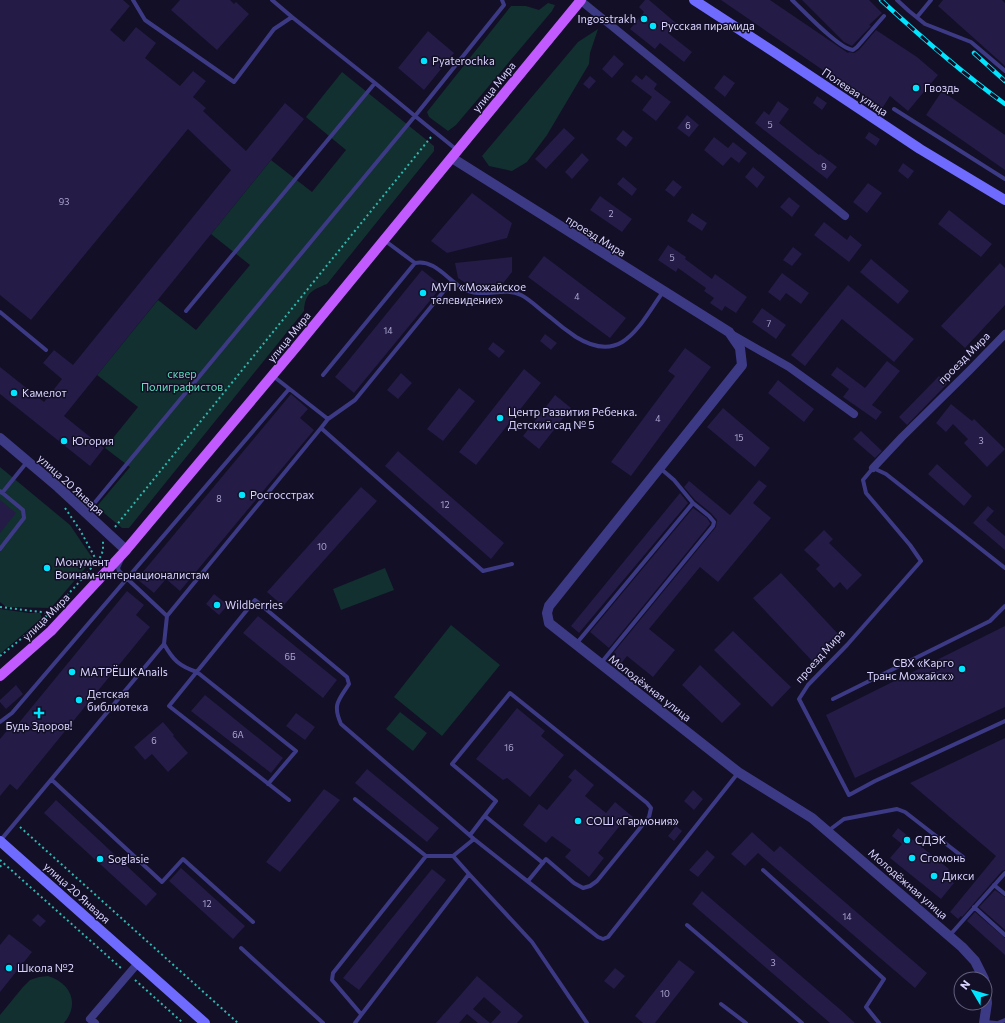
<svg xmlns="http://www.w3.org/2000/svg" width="1005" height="1023" font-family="Commissioner,sans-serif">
<rect width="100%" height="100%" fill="#130f26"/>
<path fill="#12302f" d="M548,3L555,5L552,11L456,125L448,131L429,117L427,112L511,6H526L539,10Z
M598,29L590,53L589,64L547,135L527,162L512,171L489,166L482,156L578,42Z
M342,72L434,146V151L327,284C312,290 305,293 304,311L129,528H122L98,508V505L130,467L105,448L138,407L97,375L158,300L196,330L250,265L211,234L271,160L312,192L346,150L306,117Z
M0,467L70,525L93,559L51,608L6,607L0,602Z
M385,568L394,590L341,610L333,589Z
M0,609L29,613H40L42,618L0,654Z
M451,625L500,665L442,736L394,697Z
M400,712L427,733L413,751L386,729Z
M48,976C71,983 80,1004 64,1023H0V1015L23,987L30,980L39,977Z"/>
<path fill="#241b47" d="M0,0H123L130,6L110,30L124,42L136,27L156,43L145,58L180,86L193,71L206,81L193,97L206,108L203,111L246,151L285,103L304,119L64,416L104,448L90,466L0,394V367L44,402L62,379L43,363L54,350L73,365L231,170L188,129L31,320L0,295Z
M180,0H230L234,4L236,2L249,14L217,50L171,10Z
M645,0H649L676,23L668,33L692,52L684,62L660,43L655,49L630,29L644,12L639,7Z
M721,0H770L848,53L849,52L854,53L859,50L876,30L917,57L938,75L908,111L890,96L881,110Z
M802,0H869L882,13L869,25L871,26L852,46L844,42Z
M943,0H1002L1005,3V66L938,6Z
M428,31L454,53L424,90L398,68Z
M614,55L624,64L612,78L602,69Z
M636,75L642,80L646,75L657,84L654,89L671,102L656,121L642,110L652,97L631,81Z
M724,75L735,83L725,97L714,88Z
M590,76L596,81L589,89L583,84Z
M942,91L1005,135V170L926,115Z
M817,96L827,103L822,110L813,103Z
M778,101L789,109L779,123L819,155L820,154L837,167L827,179L755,123L764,111L769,115Z
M687,115L699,125L689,137L677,128Z
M564,128L575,138L546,169L535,159Z
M623,130L633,138L626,147L616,139Z
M869,132L880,139L876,146L865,138Z
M714,137L728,148L733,142L747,153L739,163L731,157L723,166L704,150Z
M582,153L589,160L572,179L565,172Z
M903,163L914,171L908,179L898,171Z
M753,167L765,177L757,188L745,177Z
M623,177L637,189L632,196L617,184Z
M673,180L682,187L674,197L665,190Z
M868,183L882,193L867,213L853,202Z
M472,193L512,223L507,238L447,253L431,241Z
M600,196L632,219L622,232L590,210Z
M789,197L800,206L792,217L780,207Z
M949,210L992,244L981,257L938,224Z
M692,213L707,223L702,231L687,221Z
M824,222L847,240L850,235L862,245L849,262L814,235Z
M668,245L686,257L685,259L712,279L715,274L747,297L736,313L725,306L722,311L710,303L714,298L704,291L706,288L678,268L676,272L658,260Z
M793,247L802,254L792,266L783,260Z
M544,256L626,318L610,338L528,277Z
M512,257V272L501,286L473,288L458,278L455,263Z
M871,259L909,291L898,304L860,272Z
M1000,263L1005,268V305L965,348L941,326Z
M422,270L442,286L354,393L335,377Z
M782,273L809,293L801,304L786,293L780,301L768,292Z
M848,285L914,339L894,362L842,319L805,366L791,355Z
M762,308L786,325L776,339L752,322Z
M545,334L557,343L551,350L540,341Z
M493,342L505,351L499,358L488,349Z
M685,348L711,367L631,476L611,462L675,376L668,371Z
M887,361L900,371L872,405L882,412L876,420L843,397L849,389L831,375L837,367L865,388Z
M524,369L541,383L476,465L459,452Z
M401,373L412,383L398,399L387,390Z
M939,376L947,384L907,425L899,417Z
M778,380L814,409L804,422L768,393Z
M459,388L475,401L443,441L427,429Z
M291,394L308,409L300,418L314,430L180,591L166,579L154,593L137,579Z
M555,395L571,408L539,449L523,436Z
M951,404L972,421L974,419L1005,449L987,467L964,443L968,439L953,424L946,432L936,423Z
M723,408L770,448L755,467L707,427Z
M861,431L882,451L875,458L853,439Z
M398,451L504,543L491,559L385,466Z
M937,464L972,496L964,506L928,474Z
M759,480L767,486L753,503L771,518L718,582L700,567L649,629L675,650L653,677L627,656L619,666L611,660L616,654L614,652L716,527L717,520L711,513L695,500L684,487L689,481L730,515Z
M361,487L377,501L283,606L267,592Z
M680,493L688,503L579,633L571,626Z
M0,500L16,513L0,533Z
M988,506L994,511L986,520L1005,536V550L973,523Z
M693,508L707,518L710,523V524L609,648L590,632Z
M824,530L833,539L829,543L862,575L847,590L840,582L834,588L816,569L820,565L804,550Z
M781,573L840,636L813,662L753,598Z
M127,591L144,605L136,615L150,627L17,790L10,784L0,796V739L10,727L13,730Z
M214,594L228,605L219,615L206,604Z
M258,616L337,680L323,698L243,633Z
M1005,626V707L855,778L826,715Z
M733,631L791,687L772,707L714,650Z
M700,665L741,704L722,723L682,685Z
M16,685L23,694L6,709L0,702V700Z
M205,695L283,758L271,773L191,711Z
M517,708L545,731L541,736L564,755L530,797L507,778L503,780L476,759Z
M296,713L315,727L305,740L286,726Z
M163,722L174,735L173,736L188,753L168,772L152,754L145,760L134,747Z
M1005,738V870L1002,871L962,917L961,916L958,919L950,912L996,856L910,783Z
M367,769L439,828L427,842L355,783Z
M575,769L594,785L585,796L606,813L615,802L633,817L625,826L622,823L598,853L604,858L589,877L565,857L571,850L552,836L546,843L523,825L539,804L547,810L572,780L568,777Z
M324,789L340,800L280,872L266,862Z
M693,790L703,799L694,810L684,801Z
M56,800L157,894L146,906L44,813Z
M676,826L682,831L674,841L668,836Z
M898,828L949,869L944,876L954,883L941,899L890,858L902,844L892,836Z
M752,832L774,852L780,846L927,973L915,988L758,853L745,866L731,854Z
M707,850L715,857L698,877L689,870Z
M181,868L245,926L233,939L169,881Z
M432,869L446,880L359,990L343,978Z
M995,890L1005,897V930L979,907Z
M702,891L842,1011L855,1023H830L692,904Z
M975,912L1005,938V955L967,921Z
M38,914L46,921L40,927L32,920Z
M9,934L32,952L0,992V945Z
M679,960L695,972L655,1023H643L635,1016Z
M615,968L625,976L614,989L604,981Z
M477,976L523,1016L517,1023H491L501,1012L484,997L473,1009L490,1023H478L467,1014L459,1023H436Z"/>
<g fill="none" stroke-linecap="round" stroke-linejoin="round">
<path stroke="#2fb8b0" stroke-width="2" stroke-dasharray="2 3" stroke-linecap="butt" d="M65,508L80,530L99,565
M115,527L431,137
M0,607L49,613
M0,656C37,627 72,593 101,556L103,550V541
M20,827L238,1023
M0,860L122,969
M0,867L3,863
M135,980L183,1023"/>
<path stroke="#3d3a85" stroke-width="4" d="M133,0L145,20L234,82L274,29L292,17L375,83
M272,0L292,17
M792,0C804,11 839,49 853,50L857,47L884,16
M897,0L909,11L925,24L971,42L1005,71
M917,17L931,0
M894,109L1005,179
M457,150L415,116L504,5L502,0
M384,240L415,263
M0,312L46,350
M323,375L415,263C434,259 447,279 462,288C482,300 503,286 521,295C531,300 540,310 550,317C558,324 567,331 576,337C623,366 639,325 663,292
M273,376L328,419L321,428L483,571L512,564
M328,419L355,400L452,281
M0,491L23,510L24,518L0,549
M2,493L27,462
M87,512L415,116L375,83L186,311
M122,559L118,568L119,571L167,616
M1005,568L886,474L873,468L863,480L866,493L910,545L921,561L847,645L808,685L799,699L849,795L875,781L1005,721
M164,644C173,660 179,666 197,672L296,751L268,784
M576,644L693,503
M601,663L713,526L714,522L709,516L693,503L674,480L660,468
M833,699L990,621L1005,606
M0,722L12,713L289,389
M52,780L162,882L183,859L253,922
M355,799L426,856L333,973L332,980L361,1014
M289,800L169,706L255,600L347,677L349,684C339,700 332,704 341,724L474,839L598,937L603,939L608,937L738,773
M485,816L543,863
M828,831L844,819L897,809L905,812L963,857
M470,835L496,801L452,764L510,693L647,803L651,808L649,817L597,881L590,886L583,888L574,883L546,859L528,881
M0,841L164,644L167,616L321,428
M426,856H453L474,839
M453,856L469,874
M763,870L884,979L866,1007L879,1023
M994,885L1005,894
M974,907L1005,935
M687,925L802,1023
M950,935L1005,873
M241,948L323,1023
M721,1004L746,1023
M985,1022L996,1023
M355,1023L469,874L532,942L587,1023
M998,1023L1005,1020"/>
<path stroke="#3d3a85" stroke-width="8" d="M581,1L845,216
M731,334L789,367L854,414
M873,468L902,437L970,370L1005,334
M95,1023L90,1019L138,963"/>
<path stroke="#3d3a85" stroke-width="10" d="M452,158L729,332L740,348L742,365L549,606L547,613L549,623L738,772L812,818L962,947L975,961L984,979
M0,438L58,487L126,550
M984,1023L987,1003L985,982"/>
<path stroke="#6f6bff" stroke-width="10" d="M694,0L774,52L920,149L1005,200
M0,841L205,1023"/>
<path stroke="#c25bff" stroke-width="10" d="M0,676L51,631L126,550L297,346L581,0"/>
<defs>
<path id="rail" d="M881,0C921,37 961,72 1005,104
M974,53L1005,81"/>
</defs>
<use href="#rail" stroke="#00e5ff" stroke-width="4.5"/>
<use href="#rail" stroke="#130f26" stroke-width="3" stroke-dasharray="9" stroke-linecap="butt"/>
</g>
<g fill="#00e5ff" stroke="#130f26" stroke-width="1.5">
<circle cx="644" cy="19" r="4"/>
<circle cx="653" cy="26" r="4"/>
<circle cx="424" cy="61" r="4"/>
<circle cx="916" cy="88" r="4"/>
<circle cx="423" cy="293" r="4"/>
<circle cx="14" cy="393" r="4"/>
<circle cx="500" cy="418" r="4"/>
<circle cx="64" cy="441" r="4"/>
<circle cx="242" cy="495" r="4"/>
<circle cx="47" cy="568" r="4"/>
<circle cx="217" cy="605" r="4"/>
<circle cx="962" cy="669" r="4"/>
<circle cx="72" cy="672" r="4"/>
<circle cx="79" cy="700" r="4"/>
<path d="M37 707h4v4h4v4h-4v4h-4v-4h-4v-4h4z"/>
<circle cx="578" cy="821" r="4"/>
<circle cx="907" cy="840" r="4"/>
<circle cx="912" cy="858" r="4"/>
<circle cx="100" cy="859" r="4"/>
<circle cx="934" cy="876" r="4"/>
<circle cx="9" cy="968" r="4"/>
</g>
<g text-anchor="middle" stroke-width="3" stroke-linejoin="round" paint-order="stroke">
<g font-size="9" fill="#aca6d1">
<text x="770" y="128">5</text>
<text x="688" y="129">6</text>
<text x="824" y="170">9</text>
<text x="64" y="205">93</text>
<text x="611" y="217">2</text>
<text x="672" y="261">5</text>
<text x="577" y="300">4</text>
<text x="769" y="327">7</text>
<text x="388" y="334">14</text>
<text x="658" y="422">4</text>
<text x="739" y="441">15</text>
<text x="981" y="444">3</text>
<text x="219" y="502">8</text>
<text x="445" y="508">12</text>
<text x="322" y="550">10</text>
<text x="290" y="660">6Б</text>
<text x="238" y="738">6А</text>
<text x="154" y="744">6</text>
<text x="509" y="751">16</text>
<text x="207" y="907">12</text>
<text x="847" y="920">14</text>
<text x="773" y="966">3</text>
<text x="665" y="997">10</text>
</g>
<g font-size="11" fill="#d9d4ff" stroke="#130f26" text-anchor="start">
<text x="636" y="23" text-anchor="end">Ingosstrakh</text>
<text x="661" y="30">Русская пирамида</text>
<text x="432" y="65">Pyaterochka</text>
<text x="924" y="92">Гвоздь</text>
<text x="431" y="291">МУП «Можайское<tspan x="431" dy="13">телевидение»</tspan></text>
<text x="22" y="397">Камелот</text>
<text x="508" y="416">Центр Развития Ребенка.<tspan x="508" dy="13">Детский сад № 5</tspan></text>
<text x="72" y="445">Югория</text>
<text x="250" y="499">Росгосстрах</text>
<text x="55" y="566">Монумент<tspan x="55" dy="13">Воинам-интернационалистам</tspan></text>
<text x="225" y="609">Wildberries</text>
<text x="954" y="667" text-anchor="end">СВХ «Карго<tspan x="954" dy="13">Транс Можайск»</tspan></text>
<text x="80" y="676">МAТРЁШКАnails</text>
<text x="87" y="698">Детская<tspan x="87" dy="13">библиотека</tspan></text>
<text x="39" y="730" text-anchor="middle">Будь Здоров!</text>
<text x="586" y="825">СОШ «Гармония»</text>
<text x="915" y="844">СДЭК</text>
<text x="920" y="862">Сгомонь</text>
<text x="108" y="863">Soglasie</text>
<text x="942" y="880">Дикси</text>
<text x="17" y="972">Школа №2</text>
</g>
<g font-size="11" fill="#d9d4ff" stroke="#130f26">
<text transform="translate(494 87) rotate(-51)" y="4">улица Мира</text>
<text transform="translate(855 92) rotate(34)" y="4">Полевая улица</text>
<text transform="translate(596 236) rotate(32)" y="4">проезд Мира</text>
<text transform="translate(289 337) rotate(-51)" y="4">улица Мира</text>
<text transform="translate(964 358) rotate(-45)" y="4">проезд Мира</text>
<text transform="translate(71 485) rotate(42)" y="4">улица 20 Января</text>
<text transform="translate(46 617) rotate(-45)" y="4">улица Мира</text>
<text transform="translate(820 656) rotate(-48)" y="4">проезд Мира</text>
<text transform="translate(650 688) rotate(38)" y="4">Молодёжная улица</text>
<text transform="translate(908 884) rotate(41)" y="4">Молодёжная улица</text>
<text transform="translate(77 893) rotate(42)" y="4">улица 20 Января</text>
</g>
<g font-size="11" fill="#5fe0c0" stroke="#130f26">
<text x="182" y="378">сквер<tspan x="182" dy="13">Полиграфистов</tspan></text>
</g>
</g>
<g transform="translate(973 991) rotate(308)"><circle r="19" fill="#130f26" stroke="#625e7d"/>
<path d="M0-3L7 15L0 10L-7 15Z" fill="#00e5ff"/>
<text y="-6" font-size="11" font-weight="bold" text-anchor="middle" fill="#d9d4ff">N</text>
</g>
</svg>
